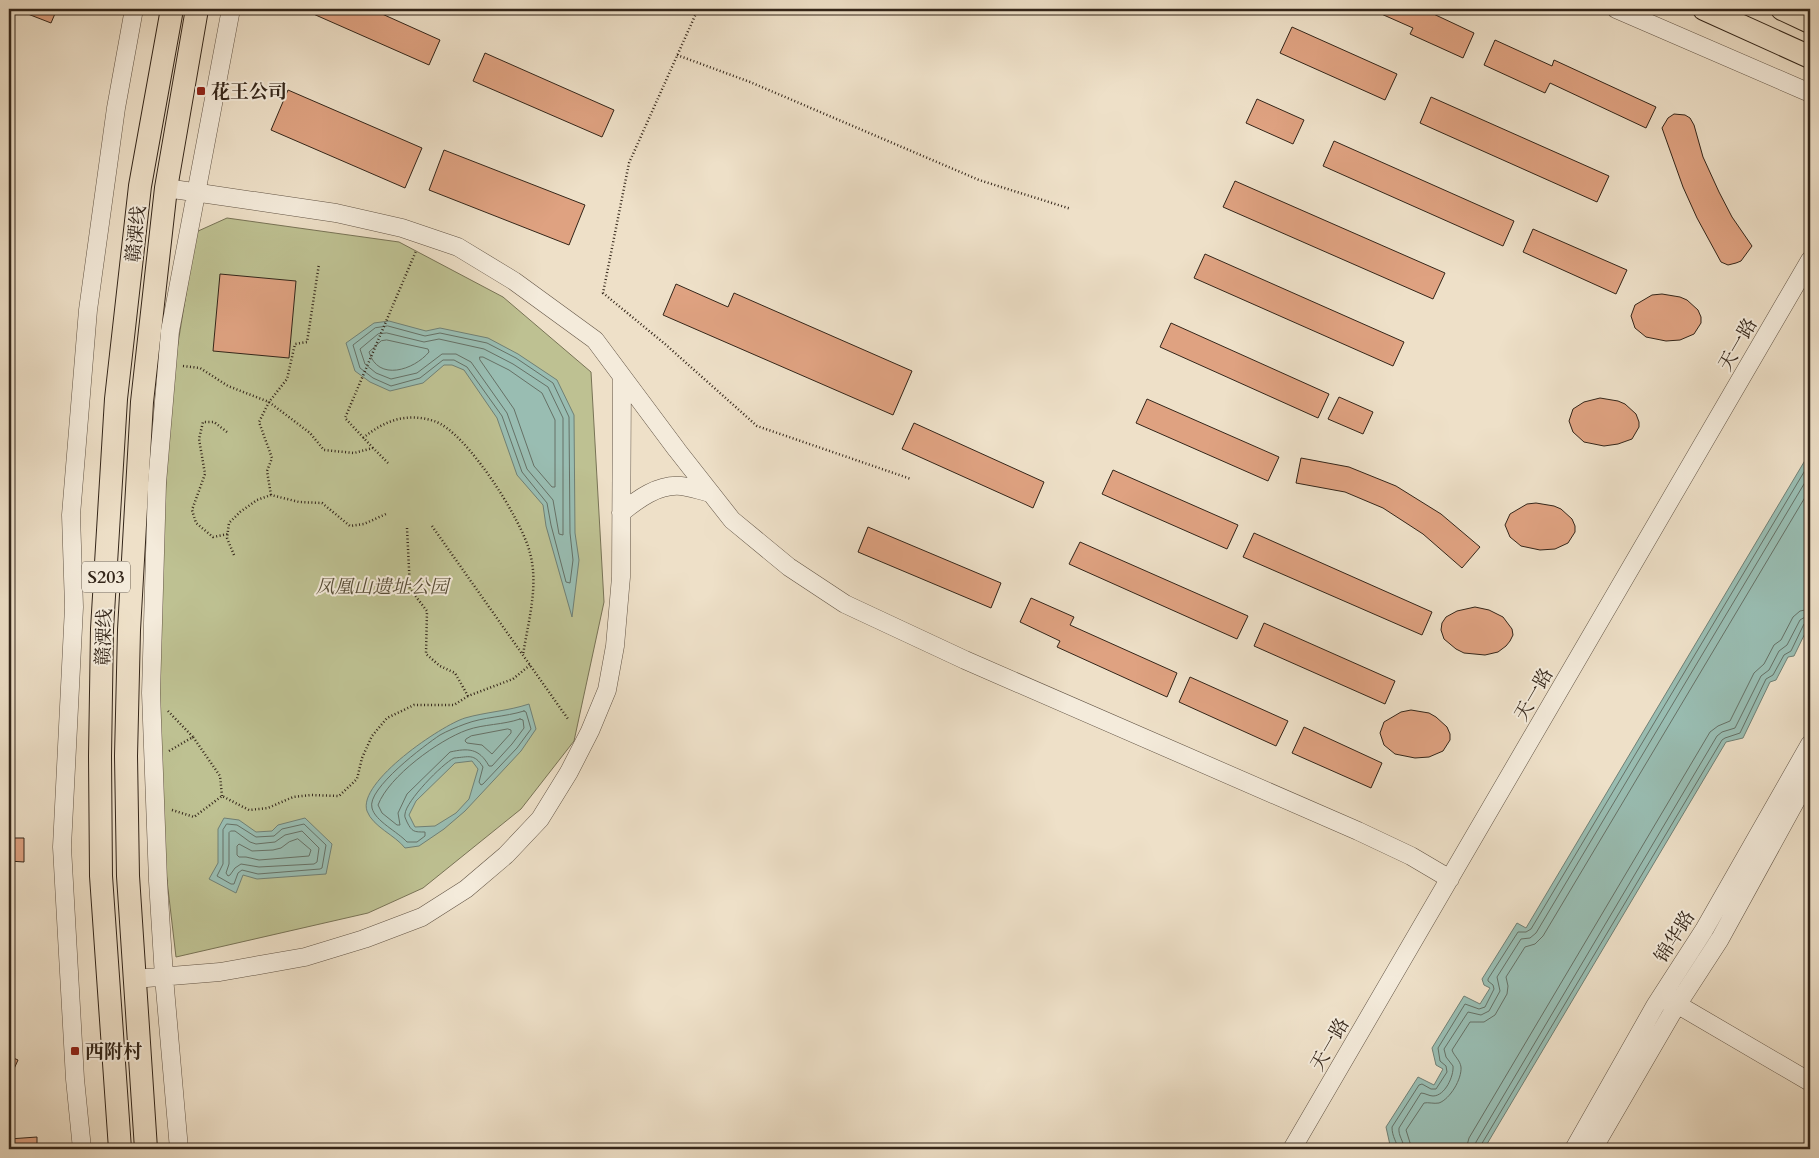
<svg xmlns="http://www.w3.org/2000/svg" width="1819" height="1158" font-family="Cardo,'Noto Serif SC',serif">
<rect width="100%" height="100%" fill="#eee0c8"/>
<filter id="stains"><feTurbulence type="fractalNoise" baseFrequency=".004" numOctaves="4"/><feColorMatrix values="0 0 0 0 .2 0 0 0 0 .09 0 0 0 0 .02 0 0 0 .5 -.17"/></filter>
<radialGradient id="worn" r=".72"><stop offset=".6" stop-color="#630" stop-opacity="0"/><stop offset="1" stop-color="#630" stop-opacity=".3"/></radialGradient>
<path fill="#bec192" stroke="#787356" d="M227,218L399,242L503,297L591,372L604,602L574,741L521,809L423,888L368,913L176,957L153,761L170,393L196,232Z"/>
<path fill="#99bdb2" stroke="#708075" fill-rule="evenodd" d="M389,321L426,331L440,328L488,338L518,354L557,380L574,415L575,533L579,560L572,617L546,526L543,505L517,475L497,418L464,370L452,365H444L423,383L390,391L370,382L355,371L346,343L374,323Z
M1810,452V623L1794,656L1788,657L1776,680L1770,682L1743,738L1726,742L1484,1149H1396L1390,1145L1386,1127L1418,1077L1434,1085L1443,1069L1436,1065L1432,1048L1464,996L1480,1004L1490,988L1484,985L1482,979L1517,923L1526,928Z
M529,704L536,729L521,751L465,811L444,829L419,846L405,848C395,835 373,827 367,811C357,782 442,725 465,718C486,712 508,711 529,704ZM472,761L478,769L469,799L456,813L435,826L415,827L409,815L416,801L455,763Z
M224,818L239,820L256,832L272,831L278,825L305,818L332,844L326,874L257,879L243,875L236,893L209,879L218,863V829Z"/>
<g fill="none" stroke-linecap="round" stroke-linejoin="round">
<path stroke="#667166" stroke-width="1" d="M388,326L425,336L440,333L487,343L516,358L553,383L569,417L570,533L573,560L570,583L566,582L551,525L547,503L522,472L502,416L467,367L454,360H443L420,378L391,386L373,378L360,368L353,345L375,328Z
M387,333L424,342L439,339L484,349L513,364L548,387L563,418V535L559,534L553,500L527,469L507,413L471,362L456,354H442L417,373L391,379L376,373L365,364L360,349L378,334Z
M387,340L428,349L429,352C414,370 378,382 369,352L381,341Z
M480,357H483L509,370L542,393L555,420V487H552L534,466L514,409L480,360Z
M524,711L526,712L531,729L517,748L483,784L481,785L479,782L483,767C474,753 469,757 454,758C442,764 406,801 405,814C404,817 406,819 407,822C412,832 414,832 425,832V836L417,842H407C398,832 375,821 372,808C366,789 425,745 440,735C447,731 457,727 465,724C483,717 505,717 524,711Z
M520,719L523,720L524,728L512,744L492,766H489C479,748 468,748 450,752L407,794L398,813L400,825H397L382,813L378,805C389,776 439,740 467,730C484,724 503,725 520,719Z
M508,729L511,730V733L492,754L482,745L467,743L465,741L466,739L471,736Z
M227,824L237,825L256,837L274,836L282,829L304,824L326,845L322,868L320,869L258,874L242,870L238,873L234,884H231L217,876L223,864V830Z
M231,831H235L250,842L256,844L275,842L285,835L302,831L319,848L317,862L314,864L259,867L241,864L235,868L230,875L228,876L226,873L229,864V833Z
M298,839L311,850L309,856L259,860L246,857H239L237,855V846L239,844L252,851L273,850L281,848L289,842Z
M1398,1149C1397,1142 1392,1137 1392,1127L1419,1085L1422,1084L1431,1089H1436L1447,1072L1446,1066L1440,1061L1438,1048L1465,1004L1479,1009L1485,1007L1494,989L1493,985L1488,981V979L1518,932H1526L1531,929L1810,462
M1404,1149C1404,1141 1398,1136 1399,1128L1421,1093C1425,1093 1429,1096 1433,1096C1445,1096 1454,1076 1453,1066L1446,1057L1444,1049L1468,1012L1481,1015L1489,1011L1500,991L1497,977L1521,939L1530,938L1536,933L1810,474
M1412,1149L1406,1130L1424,1103C1428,1102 1434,1104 1439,1103C1450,1099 1462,1079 1461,1067C1460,1060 1454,1056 1452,1050L1470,1022H1484L1495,1015L1507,994L1508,986L1506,977L1525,947L1535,944L1543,936L1810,489
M1466,1149L1469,1138L1710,732L1718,726L1730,721L1754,673L1764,664L1774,645L1781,640L1793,617L1800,611L1810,609
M1474,1149L1476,1142L1717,736L1722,732L1735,728L1761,676L1769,670L1779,651L1787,645L1800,620L1805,617L1810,616
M1480,1149L1481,1145L1722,740L1725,738L1740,733L1766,679L1773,675L1784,655L1791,651L1804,624L1810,622"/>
</g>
<path fill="#dfa281" stroke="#332519" d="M15,9H57L51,23Z
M302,9H371L440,40L429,65Z
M1370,9H1425V10L1474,33L1463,58L1410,34L1413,28Z
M1292,27L1397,74L1385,100L1280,53Z
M1495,40L1552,66L1554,60L1656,107L1646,128L1550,83L1545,93L1484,65Z
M485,53L614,110L602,137L473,81Z
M288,90L422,148L405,188L271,130Z
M1431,97L1609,176L1597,202L1420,123Z
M1257,99L1304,120L1293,144L1246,123Z
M1674,114L1685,115L1690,118L1694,125L1703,157L1719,192L1732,217L1752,246L1741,261L1736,263L1728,265L1721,262L1697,218L1683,187L1662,128L1668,118Z
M1334,141L1514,221L1503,246L1323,166Z
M444,150L585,205L569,245L429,190Z
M1235,181L1445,273L1433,299L1223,207Z
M1533,229L1627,270L1616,294L1523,252Z
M1205,254L1404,342L1393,366L1194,278Z
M220,274L296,281L289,358L213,351Z
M676,284L728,307L734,293L912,371L893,415L663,315Z
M1662,294L1680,297L1687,300L1698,310L1701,317V323L1694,334L1680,340L1666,341L1646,337L1635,328L1631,316L1635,305L1652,295Z
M1171,323L1329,394L1318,418L1160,347Z
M1339,397L1373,412L1363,434L1328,419Z
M1600,398L1618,401L1625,404L1636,414L1639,422V427L1632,439L1618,444L1604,446L1584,442L1573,432L1569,421L1573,409L1584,402Z
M1147,399L1279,457L1268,481L1136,423Z
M914,423L1044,482L1033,508L902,449Z
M1301,458L1349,467L1396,486L1441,514L1480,547L1462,568L1423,534L1383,508L1345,492L1296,483Z
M1113,470L1238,525L1227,549L1102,494Z
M1536,503L1554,506L1561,509L1572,519L1575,526V532L1568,543L1555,549L1540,550L1521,546L1510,537L1505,525L1510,514L1527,504Z
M868,527L1001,583L991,608L858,552Z
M1254,533L1432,612L1422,635L1243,557Z
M1080,542L1248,616L1237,639L1069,564Z
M1031,598L1074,617L1070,625L1177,673L1167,697L1057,647L1060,641L1020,622Z
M1475,607L1489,610L1503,617L1512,629L1513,635L1510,641L1506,646L1498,652L1485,655L1464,653L1456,649L1444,639L1441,630L1442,623L1446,617L1457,611Z
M1264,623L1395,681L1385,704L1254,646Z
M1190,677L1288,721L1276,746L1179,702Z
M1411,710L1429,713L1436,717L1447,727L1450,734V740L1443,751L1429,757L1415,758L1395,754L1384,745L1380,733L1384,722L1401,712Z
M1304,727L1382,763L1371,788L1292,753Z
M9,838H24V862L9,861Z
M9,1056L18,1060L9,1080Z
M37,1137V1149H9V1139Z"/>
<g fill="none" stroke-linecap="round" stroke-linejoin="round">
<defs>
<path id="tertiary" d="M1616,9L1810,93
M166,188L336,213L402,228L458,247L514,281L595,340L677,450L732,520L789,567L845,604L965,660L1358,831L1411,856L1450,879
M621,513C638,499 658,484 681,486C691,487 701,491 711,493
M134,979L220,972L305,957L364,939L422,917L466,889L506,855L540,819L569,772L590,731L607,690L615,646L621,577L622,377
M1668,999L1810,1082
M82,1149L75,1079L62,847L74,607L71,515L88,310L116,108L134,9
M179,1149L164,977L158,881L151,693L157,483L170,331L231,9
M1292,1149L1810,260
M1574,1149L1655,1006L1704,930L1810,744
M1593,1149L1672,1013L1720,939L1810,775"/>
<path id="primary" d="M1704,9L1810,57
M1782,9L1810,22
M120,1149L101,876L100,756L102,629L116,399L140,186L172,9
M146,1149L128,876L126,756L129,630L142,402L166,188L197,9"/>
</defs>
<use href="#tertiary" stroke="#625445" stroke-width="19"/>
<use href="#primary" stroke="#332519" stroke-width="24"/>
<path stroke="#332519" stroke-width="2.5" stroke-dasharray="1 2.5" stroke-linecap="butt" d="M698,9L629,163L603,293L665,344L757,426L911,479
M677,55L750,82L979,180L1071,209
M183,366L200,368L228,386L269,402L310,433L324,450L354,453L373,448L388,463
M227,432L214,422H203L199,439L205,474L192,510L196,523L213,537L228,534
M363,438C384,421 406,412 434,421C466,431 522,520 530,553C539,586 528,622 523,655
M373,448L345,418L416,251
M271,495L267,471L272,458L259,422L269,402L287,379L295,344L307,342L319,264
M432,526L568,719
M407,528L410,589L427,611L426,654L440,666L455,673L468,696L513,679L530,665
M234,555L227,538L229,523L240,512L257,500L271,495L299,502L322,503L350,526L364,524L386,514
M168,711L193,737
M169,751L193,737L220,776L222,796
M172,810L194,817L222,796L249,810L268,808L293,797L311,795L339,796L357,779L362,758L372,736L387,718L414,705H454L468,696"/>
<use href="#tertiary" stroke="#f4ebdb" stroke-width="18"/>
<use href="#primary" stroke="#eee0c8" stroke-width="22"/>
</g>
<g fill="#8f2418" stroke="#f4ebdb" stroke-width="2">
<rect x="196" y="86" width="10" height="10" rx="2.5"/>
<rect x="70" y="1046" width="10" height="10" rx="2.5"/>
</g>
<g text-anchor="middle" stroke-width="4" stroke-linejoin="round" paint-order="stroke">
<rect fill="#f4ebdb" stroke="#6d6053" stroke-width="1" x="82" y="561.5" width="48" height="31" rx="4"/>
<g font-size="18" font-weight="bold" fill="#332519">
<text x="106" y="583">S203</text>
</g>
<g font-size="19" font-weight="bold" fill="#332519" stroke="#f4ebdb" text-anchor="start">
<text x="211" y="98">花王公司</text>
<text x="85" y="1058">西附村</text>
</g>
<g font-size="19" fill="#332519" stroke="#f4ebdb">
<text transform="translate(135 234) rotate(-84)" y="7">赣溧线</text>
<text transform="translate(1737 344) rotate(-60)" y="7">天一路</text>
<text transform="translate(103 637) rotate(-88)" y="7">赣溧线</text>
<text transform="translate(1533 694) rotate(-60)" y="7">天一路</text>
<text transform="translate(1674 936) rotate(-58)" y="7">锦华路</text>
<text transform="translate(1329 1044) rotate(-60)" y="7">天一路</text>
</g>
<g font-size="19" font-style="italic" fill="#564c37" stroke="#f4ebdb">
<text x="382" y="593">凤凰山遗址公园</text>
</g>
</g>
<rect width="1819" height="1158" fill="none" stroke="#eee0c8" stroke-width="30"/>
<rect x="10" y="10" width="1799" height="1138" fill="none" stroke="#332519" stroke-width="2.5"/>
<rect x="15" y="15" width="1789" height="1128" fill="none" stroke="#332519"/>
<rect width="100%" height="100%" filter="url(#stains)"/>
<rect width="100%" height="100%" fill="url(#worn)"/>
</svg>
